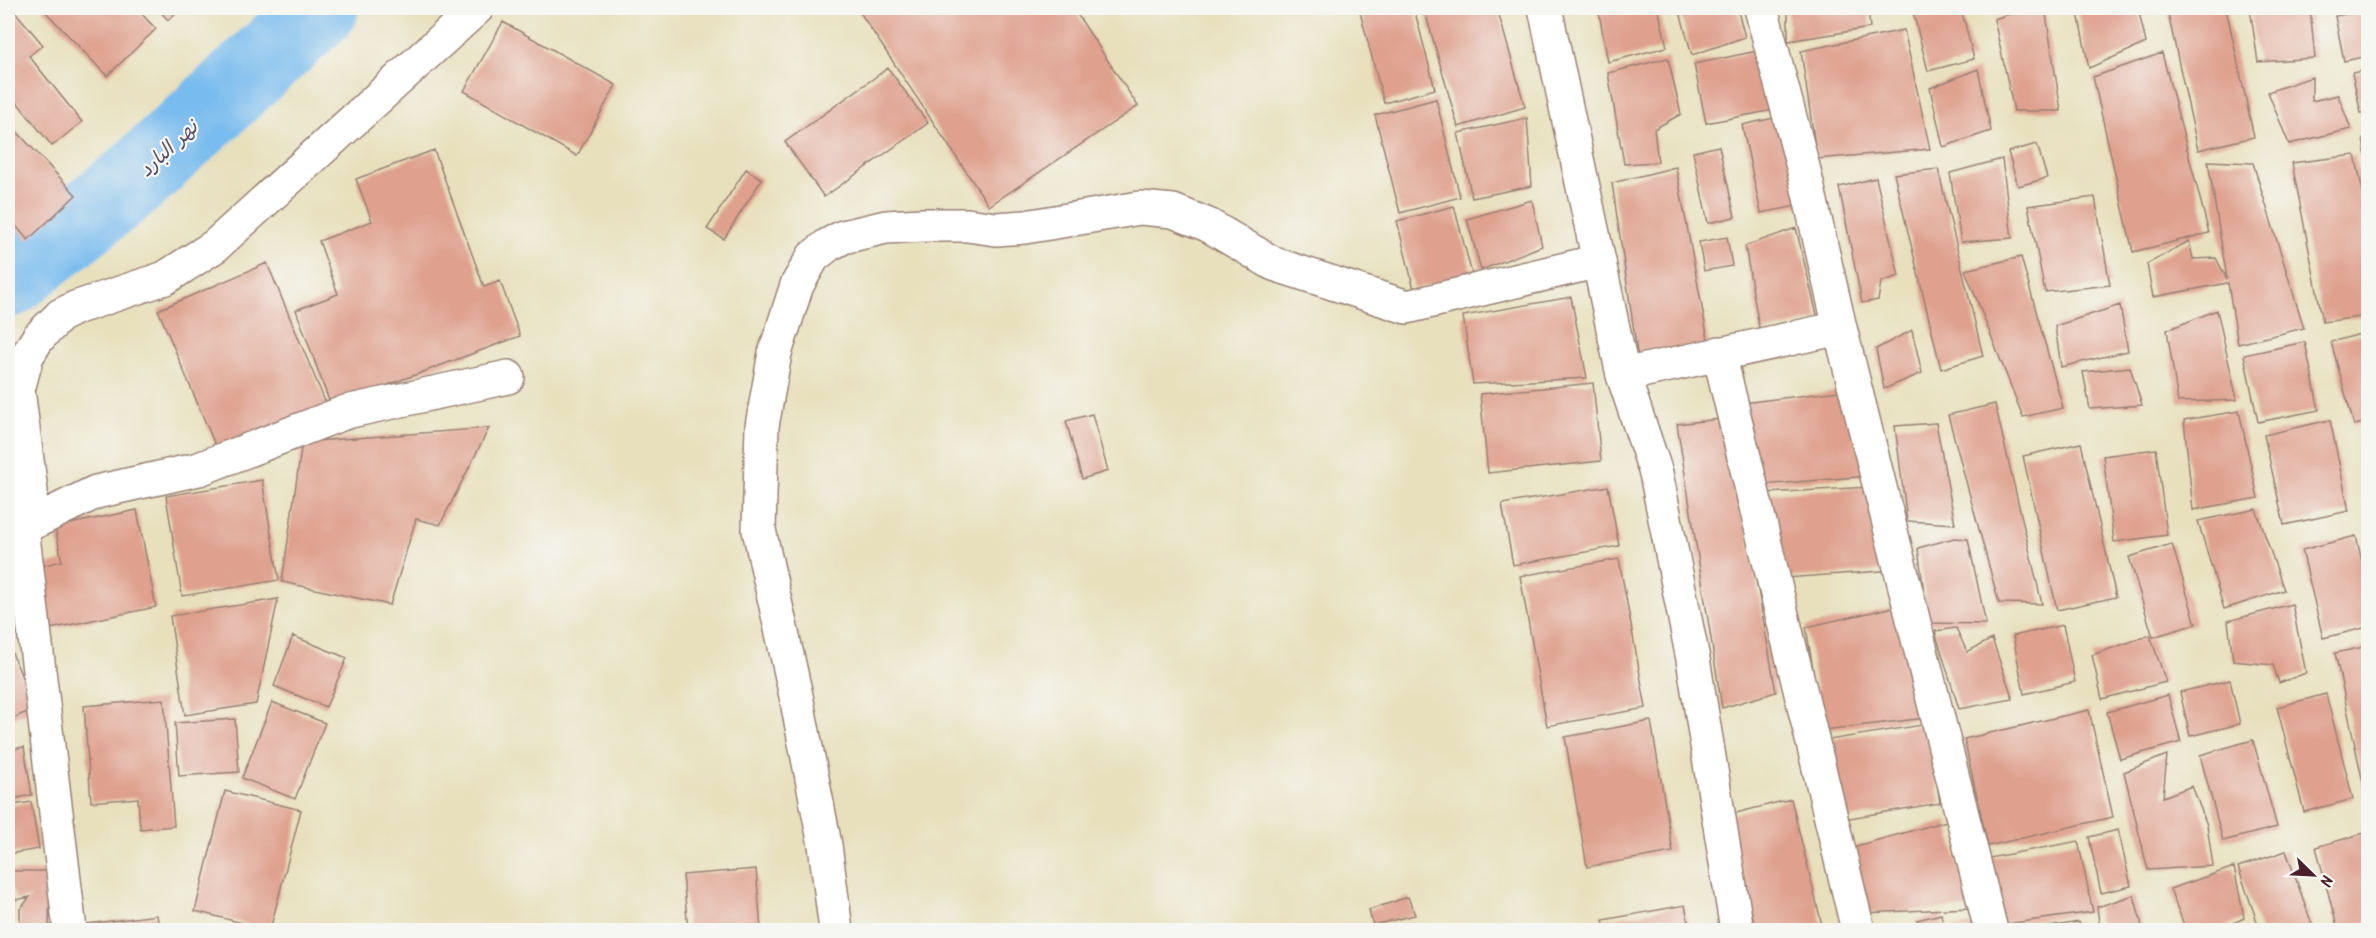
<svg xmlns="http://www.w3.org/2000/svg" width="2376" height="938" font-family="Kalam,'Playpen Sans Arabic',sans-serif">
<rect width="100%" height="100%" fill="#f6f6f2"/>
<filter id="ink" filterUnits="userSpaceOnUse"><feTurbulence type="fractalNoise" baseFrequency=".0167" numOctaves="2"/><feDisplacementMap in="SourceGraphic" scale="12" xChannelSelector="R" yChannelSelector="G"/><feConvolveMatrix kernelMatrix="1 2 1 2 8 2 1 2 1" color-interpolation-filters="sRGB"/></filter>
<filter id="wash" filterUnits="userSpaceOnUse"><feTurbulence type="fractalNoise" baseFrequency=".008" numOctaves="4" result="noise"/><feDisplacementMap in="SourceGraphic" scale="24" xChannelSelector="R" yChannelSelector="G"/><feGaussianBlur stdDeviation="1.35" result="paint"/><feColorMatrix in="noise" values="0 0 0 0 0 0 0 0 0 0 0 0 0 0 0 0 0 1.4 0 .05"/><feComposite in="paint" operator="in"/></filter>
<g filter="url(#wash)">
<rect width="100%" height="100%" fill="#e8e0bd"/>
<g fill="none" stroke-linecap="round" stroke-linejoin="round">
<path stroke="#78bbee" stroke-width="76" d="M8,280L135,179L321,8"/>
</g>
<g id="blocks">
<path fill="#dfa18e" d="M8,8H12L43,45L29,56L82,122L52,146L8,91Z
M42,8H136L156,29L107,76Z
M157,8H181L168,20Z
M857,8H1073L1138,106L989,206Z
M1359,8H1414L1435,89L1384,103Z
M1424,8H1497L1525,107L1458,127Z
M1598,8H1658L1667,47L1608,62Z
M1701,8H1737L1745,37L1692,55L1680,12Z
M1788,8H1868L1870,28L1788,41Z
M1912,8H1961L1974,59L1928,71Z
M2028,8H2045L2061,111H2014L1994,19Z
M2077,8H2138L2146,43L2089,68Z
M2175,8H2226L2254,137L2198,150L2167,9Z
M2250,8H2310L2315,58L2258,62Z
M2368,10V56L2344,61L2335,16Z
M503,22L616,85L577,156L464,91Z
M1904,30L1930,149L1817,159L1801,51Z
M1767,49L1779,109L1706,123L1694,64Z
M2162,53L2209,233L2133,252L2093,77Z
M1668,58L1681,114L1654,129L1658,162L1624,164L1608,73Z
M888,68L928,123L824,197L785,142Z
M1978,69L1991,131L1943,147L1930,88Z
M2368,70V113H2361L2352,73Z
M2312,77V101L2338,95L2351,129L2289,144L2268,92Z
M1436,99L1460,197L1400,213L1375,115Z
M1783,116L1803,205L1761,213L1742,125Z
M1527,118L1532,186L1472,198L1458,133Z
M8,122L76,195L28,240L8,217Z
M2368,137V166H2367L2363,138Z
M2037,144L2047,178L2018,186L2008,152Z
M1719,146L1735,217L1708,223L1693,152Z
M434,150L484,287L500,281L520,336L331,406L296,310L338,294L319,241L372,221L356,179Z
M2355,155L2368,215V316L2323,322L2292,163Z
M2002,159L2012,238L1961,242L1950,173Z
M2208,161L2253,163L2304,328L2238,344L2228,283L2153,297L2147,264L2189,241L2193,259L2216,258L2227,279Z
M1676,167L1709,345L1638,358L1612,183Z
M746,169L762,179L724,239L707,229Z
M1938,169L1983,356L1941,369L1894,174Z
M1876,178L1899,276L1881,282L1878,300L1862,303L1839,187Z
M2095,197L2110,285L2045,292L2028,206Z
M1532,200L1542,246L1481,270L1467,219Z
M1454,206L1472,274L1414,289L1397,221Z
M1796,228L1818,319L1760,333L1745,246Z
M1727,237L1732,266L1704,271L1699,242Z
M2021,257L2063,408L2023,417L1965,270Z
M267,263L327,406L218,452L158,310Z
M1571,297L1587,378L1473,384L1463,316Z
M2120,305L2128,351L2061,367L2055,326Z
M2217,310L2237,400L2178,402L2167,330Z
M1912,330L1922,373L1884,389L1876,349Z
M2368,332V422L2354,425L2331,342Z
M2305,342L2319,410L2258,422L2244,355Z
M2130,367L2142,405L2090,409L2083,372Z
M1593,383L1601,461L1488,473L1480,394Z
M1847,390L1868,476L1761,485L1743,403Z
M1995,404L2042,604L1999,603L1948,415Z
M2239,411L2258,498L2193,510L2184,420Z
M1092,414L1108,471L1082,479L1066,421Z
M1728,418L1776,692L1722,708L1677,424Z
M2330,420L2349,511L2284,525L2264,435Z
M1936,423L1955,524L1907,521L1895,426Z
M489,428L440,525L416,519L390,605L282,582L302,442Z
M2081,443L2116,597L2057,610L2023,456Z
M2156,449L2167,535L2114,542L2103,456Z
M262,480L279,580L182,596L166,496Z
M8,485L20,504L8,513Z
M1608,486L1619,546L1513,565L1502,504Z
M1869,487L1896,570L1785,578L1766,493Z
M2256,509L2284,590L2224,609L2198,521Z
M137,510L156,607L45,630L32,568L62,561L55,527Z
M2356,536L2368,587V627L2323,638L2302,550Z
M1954,538L1968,539L1986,624L1928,623L1918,548Z
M2172,544L2196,624L2153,637L2129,557Z
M1619,559L1646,708L1547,726L1520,576Z
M278,599L256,704L185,715L170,616Z
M2292,604L2306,673L2279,683L2273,665L2233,661L2228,621Z
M1903,605L1926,718L1823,730L1806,627Z
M2063,625L2075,682L2024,694L2013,636Z
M1956,628L1967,652L1992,639L2013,699L1959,709L1935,631Z
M2150,635L2166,682L2102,699L2092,655Z
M293,636L347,658L326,707L274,686Z
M8,643L35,709L8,720Z
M2368,646V796L2366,797L2335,653Z
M2230,680L2240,724L2190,736L2180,692Z
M2326,694L2353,799L2304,812L2277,707Z
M2168,695L2181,742L2120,759L2107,712Z
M164,699L174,826L140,829L138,798L91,802L84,706Z
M272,702L325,723L295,799L242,778Z
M2089,710L2113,817L1988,846L1964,739Z
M235,719L239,772L179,776L175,723Z
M1651,721L1673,852L1587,867L1565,737Z
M1928,724L1940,803L1838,820L1822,741Z
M2253,740L2277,827L2223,841L2200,755Z
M24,747L32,795L8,800V750Z
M2167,755L2163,797L2192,786L2207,825L2213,866L2148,870L2124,772Z
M225,791L301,810L270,930L195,911Z
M1791,799L1823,929L1756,930L1728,815Z
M31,802L39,849L8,854V806Z
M1947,821L1969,908L1865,913L1849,848Z
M2118,830L2131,886L2101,893L2089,837Z
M2368,832V930H2338L2316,847Z
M2078,841L2093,912L2000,925L1984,859Z
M2286,851L2314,930H2260L2238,867Z
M2234,867L2244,918L2220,930H2186L2170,889Z
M756,869L761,930H688L683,875Z
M8,871H50L49,930H20V909L30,897L16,900L8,880Z
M2134,895L2143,930H2100L2097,907Z
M1408,897L1415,915L1373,925L1369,910Z
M8,903H13V930H8Z
M1685,905L1690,930H1605L1603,920Z
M1941,914L1944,929L1977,925L1978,930H1919L1917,920Z
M157,915L159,930H81L80,925Z
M2078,922L2080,930H2038V929Z
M1414,923L1417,930H1389Z"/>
</g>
</g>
<g filter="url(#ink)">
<use href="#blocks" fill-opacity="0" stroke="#998074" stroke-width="1.5"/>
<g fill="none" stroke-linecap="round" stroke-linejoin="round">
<defs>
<path id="minor" d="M1761,8L1803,167L1840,328L1991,930
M1719,353L1858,930
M1623,375L1840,328
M8,533L22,528L31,491L18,390L27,356L38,338L61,315L75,308L165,278L215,246L477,8
M70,930L22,528L96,492L199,469L346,412L508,377
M836,930L825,845L795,691L759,530L762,426L775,353L797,285L813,257L828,245L843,237L886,227L922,225H967L996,229L1025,227L1140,208L1173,211L1208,225L1274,264L1407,307L1599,261"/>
<path id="major" d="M1545,8L1623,375L1656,473L1693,659L1737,930"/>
</defs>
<use href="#minor" stroke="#998074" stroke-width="36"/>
<use href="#major" stroke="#998074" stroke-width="36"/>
<use href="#minor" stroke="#fff" stroke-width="33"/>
<use href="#major" stroke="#fff" stroke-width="33"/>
</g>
</g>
<g text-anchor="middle" stroke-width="4.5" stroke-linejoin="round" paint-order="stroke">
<g font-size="20" font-style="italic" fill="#584e66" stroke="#f6f6f2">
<text transform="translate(168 148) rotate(-43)" y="7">نهر البارد</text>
</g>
</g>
<rect width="2376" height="938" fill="none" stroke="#f6f6f2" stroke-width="30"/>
<g transform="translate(2313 875) rotate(114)" stroke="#f6f6f2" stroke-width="4.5" paint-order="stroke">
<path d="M0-4.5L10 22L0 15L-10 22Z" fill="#4a1f2b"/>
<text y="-9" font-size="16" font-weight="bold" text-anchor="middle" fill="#4a1f2b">N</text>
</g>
</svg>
